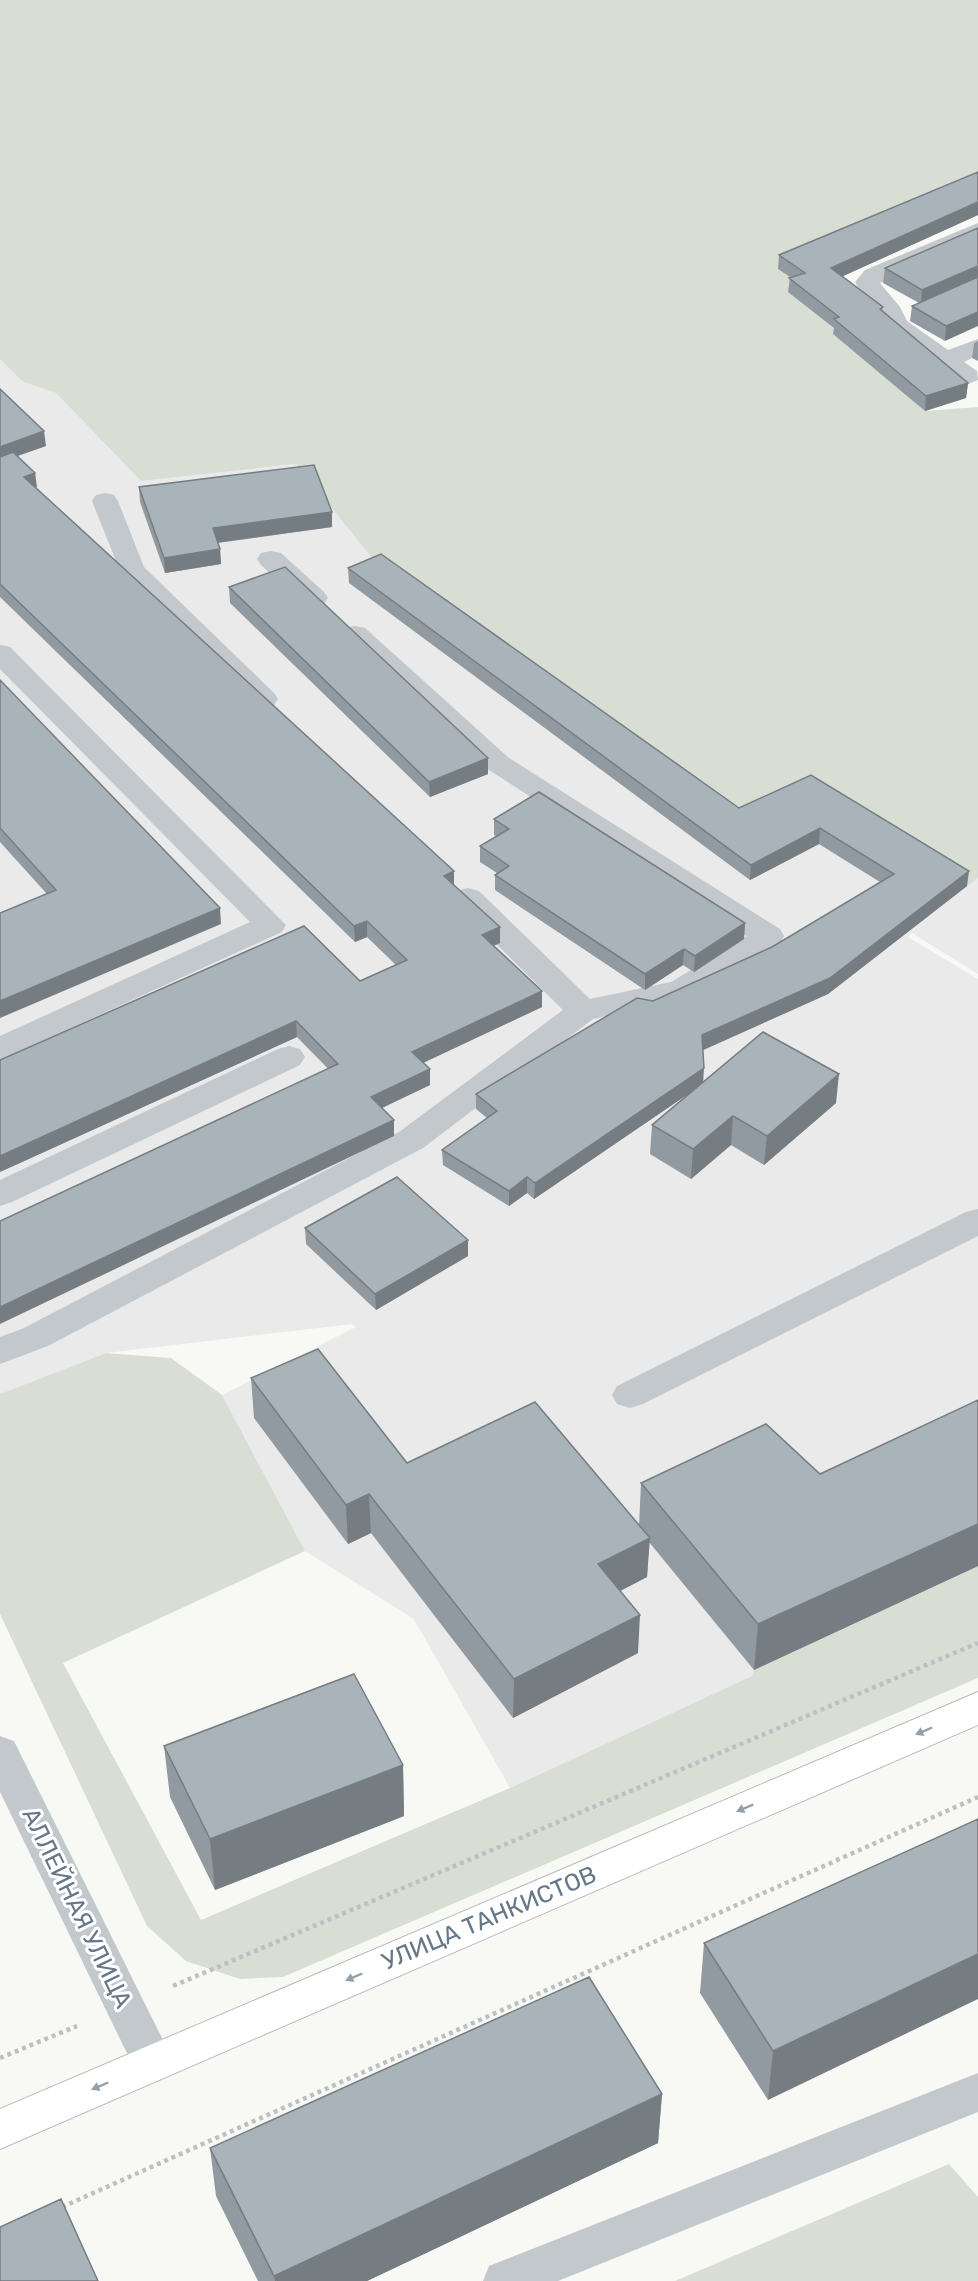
<svg xmlns="http://www.w3.org/2000/svg" width="978" height="2281" font-family="Rubik,sans-serif">
<rect width="100%" height="100%" fill="#f8f9f5"/>
<path fill="#e9eae9" d="M0,359L22,381L56,393L141,481L296,464L381,569L810,790L967,886L978,878V974L912,933L908,937L978,979V1566L754,1670L752,1676L510,1788L414,1619L305,1551L222,1395L356,1327L352,1324L106,1353L0,1394Z"/>
<path fill="#d8ded4" d="M0,0H978V186L803,288L837,331L925,411L978,407V878L967,886L810,790L738,823L381,569L296,464L141,481L56,393L22,381L0,359Z
M106,1353L171,1358L222,1395L305,1551L63,1663L201,1920L510,1788L752,1676L754,1670L978,1566V1678L283,1977L240,1979L186,1961L147,1926L0,1614V1394Z
M949,2164L978,2197V2281H675Z"/>
<g fill="none" stroke-linecap="round" stroke-linejoin="round">
<defs>
<path id="major" d="M978,1692V1725L0,2149V2109Z"/>
</defs>
<use href="#major" stroke="#b6bbc0" stroke-width="2"/>
<path stroke="#bdc0c3" stroke-width="4.5" stroke-dasharray="4 4" stroke-linecap="butt" d="M173,1986L978,1643
M0,2058L77,2026
M62,2207L978,1797"/>
<path fill="#c3c8cc" fill-rule="evenodd" d="M978,223V239L880,283L900,307L907,321L948,350L978,339V355L964,362L977,371L978,380L968,384L959,381L888,330L880,315L865,299L855,282L865,270Z
M105,493L114,495L118,501L144,567L274,693L278,699L274,705L264,708L254,705L122,576L92,501L96,495Z
M271,551L281,553L324,592L328,598L324,604L314,606L304,604L261,565L257,559L261,553Z
M355,626L365,628L509,758L780,929L784,936L780,943L691,997L593,1019L423,1148L48,1346L0,1364V1337L24,1328L399,1132L563,1010L457,905L453,898L457,891L468,888L479,891L590,999L671,982L747,936L489,770L345,640L341,634L345,628Z
M0,645L10,647L286,925L282,932L0,1060V1036L250,922L0,669Z
M289,1046L300,1049L305,1057L300,1065L12,1202L0,1206V1180L278,1049Z
M978,1209V1236L643,1404L630,1408L617,1404L612,1395L617,1386L966,1212Z
M0,1736L14,1741L168,2050L174,2063L168,2076L153,2082L138,2076L0,1792Z
M978,2073V2112L558,2281H483L489,2266Z"/>
<use href="#major" fill="#fff" fill-rule="evenodd"/>
</g>
<path fill="#919aa0" d="M978,215L843,276L883,307L882,311L968,383L966,398L925,411L833,334L834,328L788,292L790,277L778,269L779,255Z
M978,228L945,341L910,321L912,306L919,303L883,283L885,268Z
M978,341V361L972,358L974,343Z
M0,389L46,446L17,456L35,473L36,488L454,885L500,943L493,946L542,991V1007L423,1063L430,1069V1085L382,1108L394,1120V1136L297,1037L0,1172L360,981L396,965L367,937L355,942L0,597Z
M139,487L332,512V527L218,543L220,549L221,564L165,573L140,502Z
M348,568L739,808L811,775L967,886L828,994L703,1050V1082L836,1103L764,1165L731,1145L691,1179L650,1154L652,1125L688,1094L534,1199L527,1193L509,1206L443,1165L442,1150L487,1118L476,1109V1094L653,1001L772,947L880,882L819,844L750,880L349,583Z
M229,587L488,774L430,797L230,603Z
M0,680L221,924L47,894L0,842Z
M494,819L745,923L744,939L694,972L683,965L645,990L495,890V875L497,873L480,862V846L496,836L494,835Z
M305,1228L468,1240V1256L376,1310L306,1244Z
M251,1378L407,1463L639,1526L641,1483L820,1474L978,1400V1566L754,1670L649,1542L647,1577L620,1591L638,1653L513,1718L371,1533L348,1544L254,1418Z
M164,1746L403,1765L404,1816L215,1890L170,1797Z
M978,1819L768,2100L700,1993L704,1943Z
M662,2094L658,2143L367,2281H258L216,2196L210,2148Z"/>
<path fill="#767d82" d="M978,202V215L830,282L831,268Z
M978,266V279L921,304L922,290Z
M978,312V326L945,341L946,326Z
M968,383L966,398L925,411L926,396Z
M44,431L46,446L0,462V447Z
M35,473L37,487L26,491L24,477Z
M332,512V527L214,543L213,528Z
M220,549L221,564L165,573L164,558Z
M488,758V774L430,797L429,782Z
M820,828L819,844L750,880L751,865Z
M454,871V887L444,876Z
M969,871L967,886L828,994L701,1051L702,1035Z
M220,908L221,924L0,1018V1001Z
M367,921V937L355,942L354,926Z
M745,923L744,939L694,972L695,956Z
M500,927V943L482,951V935Z
M684,949L683,965L645,990V974Z
M542,991V1007L412,1068V1052Z
M296,1021L297,1037L0,1172V1156Z
M704,1068L703,1084L534,1199L535,1183Z
M430,1069V1085L371,1113V1097Z
M839,1074L836,1103L764,1165L767,1136Z
M733,1116L731,1145L691,1179L693,1149Z
M394,1120V1136L0,1324V1307Z
M527,1177V1193L509,1206V1191Z
M468,1240V1256L376,1310L375,1294Z
M369,1494L371,1533L348,1544L346,1505Z
M978,1524V1566L754,1670L758,1624Z
M650,1538L647,1577L597,1603L598,1564Z
M640,1615L638,1653L513,1718L514,1679Z
M403,1765L404,1816L215,1890L210,1839Z
M978,1954V1999L768,2100L773,2051Z
M662,2094L658,2143L367,2281H275L274,2276Z"/>
<path fill="#a9b3ba" stroke="#767d82" stroke-width="1.5" d="M978,172V202L831,268L883,307L880,309L968,383L926,396L834,319L839,317L789,278L805,273L779,255Z
M978,228V266L922,290L885,268Z
M978,277V312L946,326L912,306Z
M0,389L44,431L0,447Z
M13,452L35,473L24,477L454,871L444,876L500,927L482,935L542,991L412,1052L430,1069L371,1097L394,1120L0,1307V1221L338,1064L296,1021L0,1156V1060L304,926L360,981L407,960L367,921L354,926L0,584V457Z
M314,465L332,512L213,528L220,549L164,558L139,487Z
M381,554L739,808L811,775L969,871L830,978L702,1035L704,1068L535,1183L527,1177L509,1191L442,1150L497,1111L476,1094L637,998L653,1001L772,947L894,874L820,828L751,865L348,568Z
M285,567L488,758L429,782L229,587Z
M0,680L220,908L0,1001V913L56,890L0,828Z
M539,792L745,923L695,956L684,949L645,974L495,875L509,866L480,846L509,829L494,819Z
M763,1032L839,1074L767,1136L733,1116L693,1149L652,1125Z
M397,1177L468,1240L375,1294L305,1228Z
M318,1349L407,1463L535,1402L650,1538L598,1564L640,1615L514,1679L369,1494L346,1505L251,1378Z
M978,1400V1524L758,1624L641,1483L766,1424L820,1474Z
M354,1674L403,1765L210,1839L164,1746Z
M978,1819V1954L773,2051L704,1943Z
M589,1977L662,2094L274,2276L210,2148Z
M61,2199L98,2281H0V2227Z"/>
<defs><path id="oneway-solid" d="M-6-.8H1V-3.2L6.5 0L1 3.2V.8H-6Z" transform="scale(1.5)"/></defs>
<g fill="#93a0ac">
<use href="#oneway-solid" transform="translate(924 1731) rotate(157)"/>
<use href="#oneway-solid" transform="translate(745 1808) rotate(157)"/>
<use href="#oneway-solid" transform="translate(354 1977) rotate(157)"/>
<use href="#oneway-solid" transform="translate(100 2086) rotate(157)"/>
</g>
<g text-anchor="middle" stroke-width="6" stroke-linejoin="round" paint-order="stroke">
<g font-size="24" fill="#657889" stroke="#fff">
<text transform="translate(77 1908) rotate(64)" y="8">АЛЛЕЙНАЯ УЛИЦА</text>
<text transform="translate(489 1918) rotate(-23)" y="8">УЛИЦА ТАНКИСТОВ</text>
</g>
</g>
</svg>
